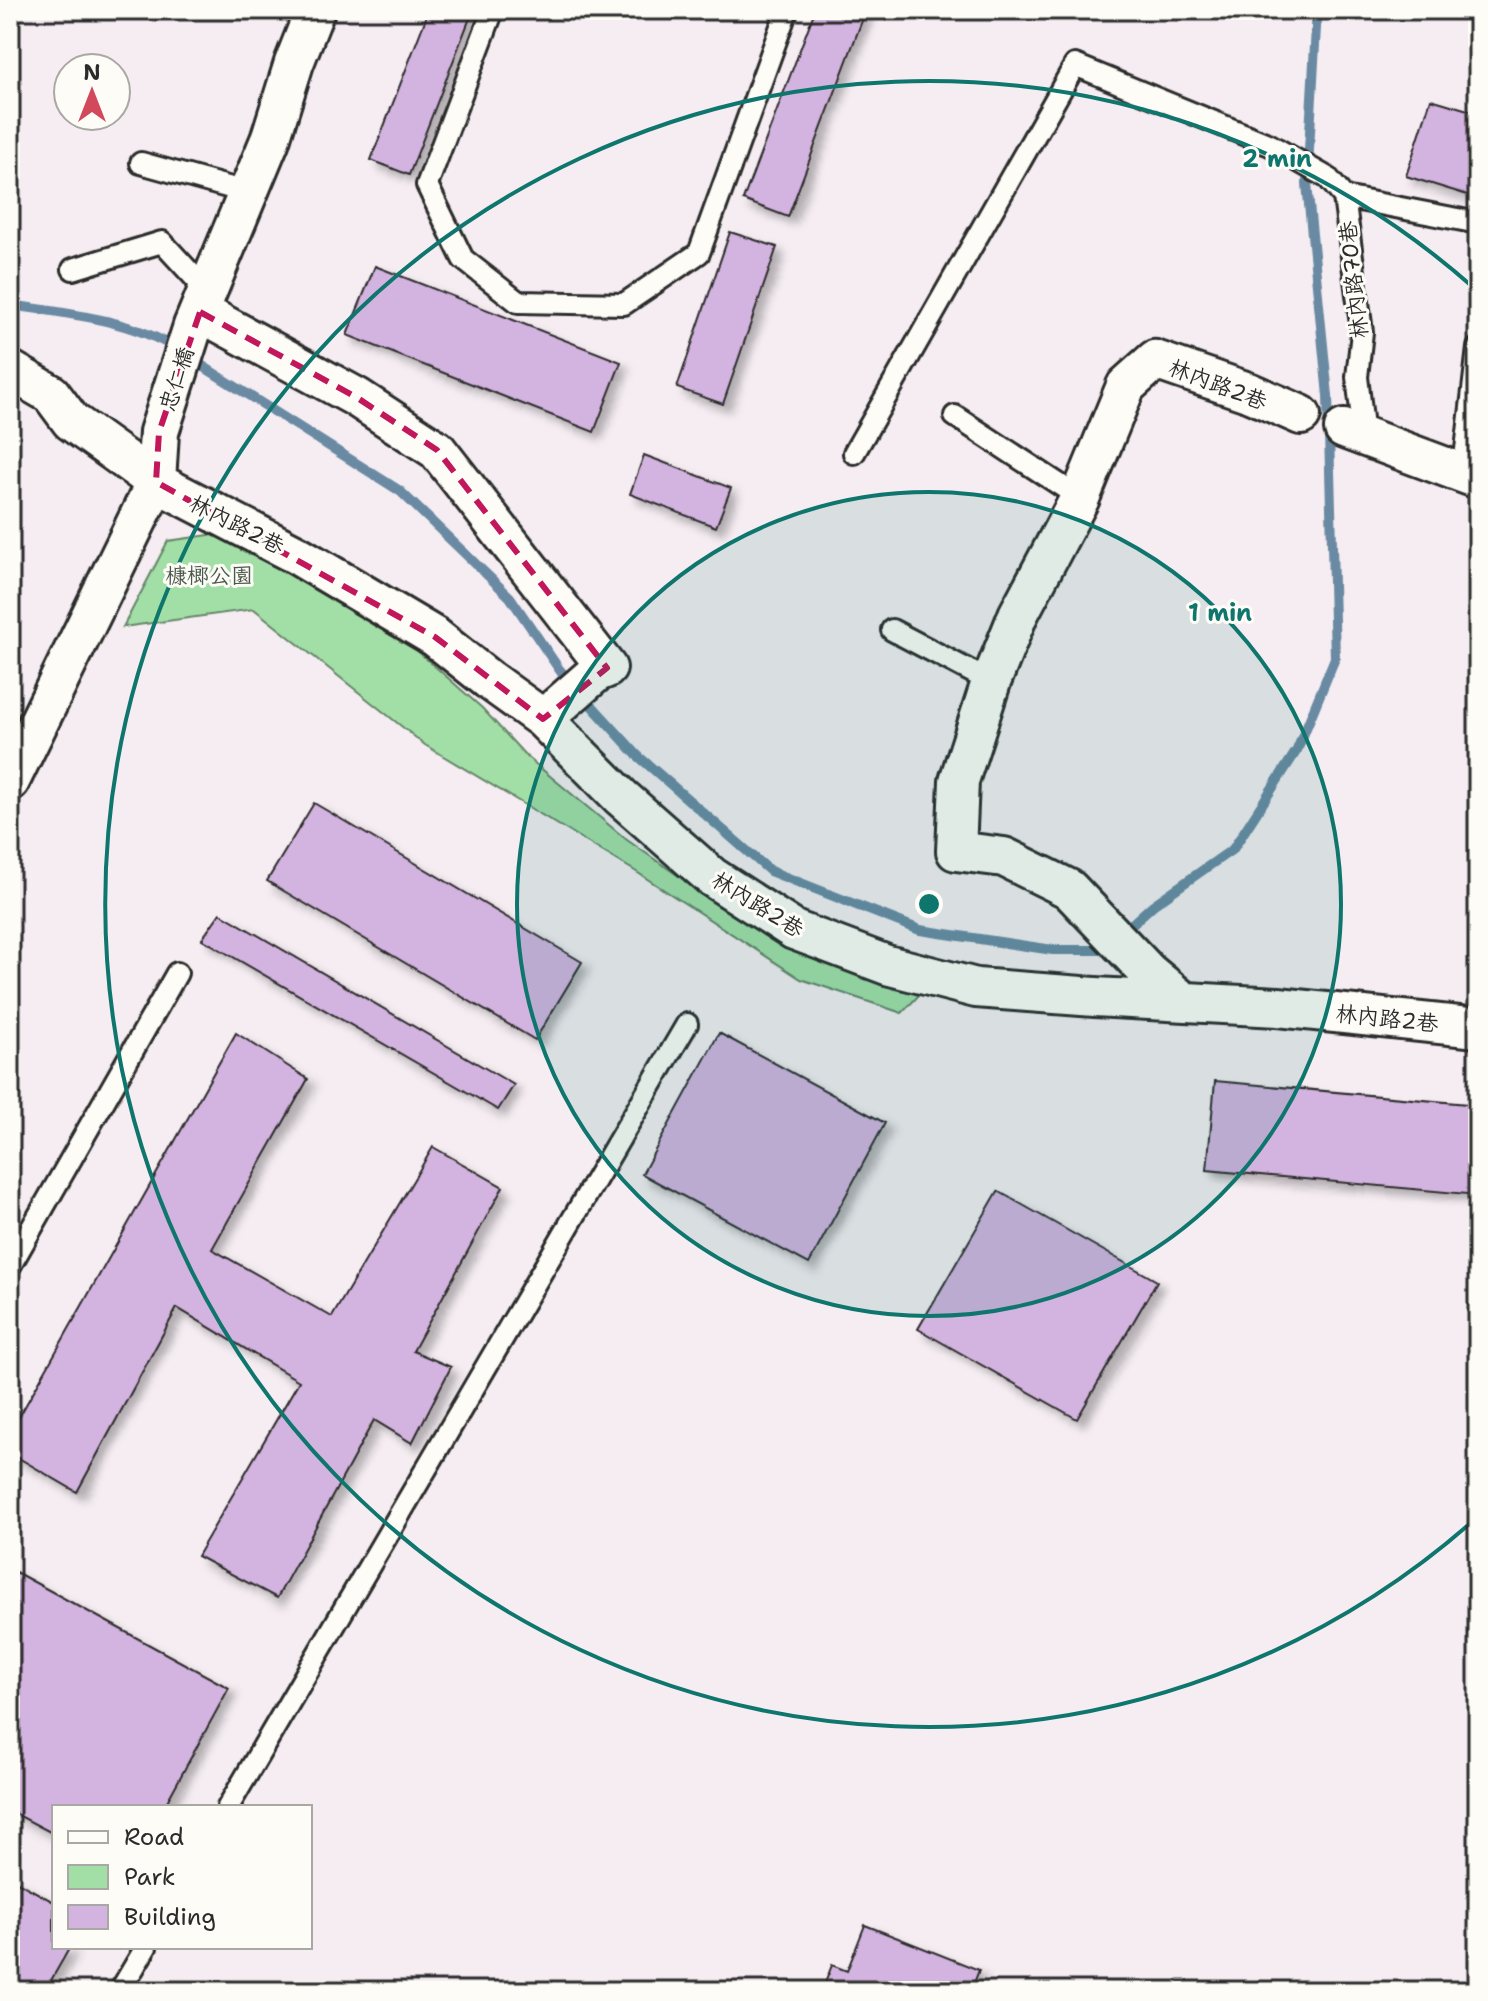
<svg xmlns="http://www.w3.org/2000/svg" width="1488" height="2001" font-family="'Shantell Sans','LXGW WenKai TC',sans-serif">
<defs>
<filter id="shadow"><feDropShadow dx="7" dy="7" stdDeviation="4" flood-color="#0004"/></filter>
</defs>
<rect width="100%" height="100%" fill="#f5edf2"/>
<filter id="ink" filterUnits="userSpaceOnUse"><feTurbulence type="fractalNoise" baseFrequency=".0125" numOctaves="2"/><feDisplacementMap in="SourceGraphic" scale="16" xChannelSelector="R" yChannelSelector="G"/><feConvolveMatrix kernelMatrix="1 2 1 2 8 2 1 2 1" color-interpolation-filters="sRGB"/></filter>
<g filter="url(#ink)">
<path fill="#a2dfa7" stroke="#668569" stroke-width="2" d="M216,534L371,610L482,708L526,756L627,840L723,907L824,960L921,993L902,1013L801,979L635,871L425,745L254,609L123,627L168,541Z"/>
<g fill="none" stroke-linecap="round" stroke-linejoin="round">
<path stroke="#6b8aa3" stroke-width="10" d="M10,305C65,313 129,319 177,349
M190,358L400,491L510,597L559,669L572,684
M583,696L637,755L770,871L920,930L1053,950H1103L1110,944
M1122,933L1153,905L1233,849L1297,750L1335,658L1328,396L1307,184L1317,10"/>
</g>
<path fill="#d3b3df" stroke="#2b2b2b" stroke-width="2" filter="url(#shadow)" d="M429,10H473L409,175L371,160Z
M815,10H866L788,217L743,200Z
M1431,99L1478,113V185L1474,197L1406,176Z
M730,232L777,247L723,404L677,388Z
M375,266L621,362L594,432L347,335Z
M644,455L731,488L716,527L630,494Z
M314,803L582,962L535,1040L267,881Z
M220,913L514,1085L498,1110L202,939Z
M236,1033L308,1079L212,1249L332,1317L433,1147L503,1187L413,1351L451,1367L412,1443L374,1420L277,1598L197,1556L299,1381L177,1308L77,1492L10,1453V1433Z
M719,1033L885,1123L809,1264L642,1174Z
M1215,1081L1478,1105V1195L1207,1170Z
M998,1191L1157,1281L1077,1419L918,1329Z
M10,1569L229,1688L164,1807H54V1834L10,1811Z
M10,1878L54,1902V1947H70L45,1991H10Z
M865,1925L979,1970L971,1991H822L832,1965L847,1971Z"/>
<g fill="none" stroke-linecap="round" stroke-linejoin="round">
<defs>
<path id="service" d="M493,10L427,185L463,259L518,302L624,304L699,253L787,10
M141,163L249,193
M1344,197L1478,223
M73,269L162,242L208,292
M955,416L1080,498
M854,453L1075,65L1270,145L1328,178L1344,197L1362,332L1357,377L1364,435
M1463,475L1478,348
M892,630L991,682
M10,1266L177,973
M228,1807L687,1024
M120,1991L146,1947"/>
<path id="minor" d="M200,312L356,397L437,450L607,668L597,672L543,719
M10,370L51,394L71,421L156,482
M1344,429L1478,479
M156,482L159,432L193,326L270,140L294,63L315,10
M10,781L156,482L297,555L435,637L489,680L543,719L621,797L712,877L794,930L887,965L976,988L1095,997L1278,1007L1478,1028
M1184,1002L1148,972L1069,889L1004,857L956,851L959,781L991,682L1018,615L1080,498L1126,386L1155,360L1248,392L1301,415"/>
</defs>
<use href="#service" stroke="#2b2b2b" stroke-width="26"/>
<use href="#minor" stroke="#2b2b2b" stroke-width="44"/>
<use href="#service" stroke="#fdfcf7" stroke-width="20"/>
<use href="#minor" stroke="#fdfcf7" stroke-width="38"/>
</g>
</g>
<path fill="none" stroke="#c2185b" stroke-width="6" stroke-dasharray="16 10" stroke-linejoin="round" d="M200,312L356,397L437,450L607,668L543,719L435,637L156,482L159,432Z"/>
<circle cx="929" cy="904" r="412" fill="#0f766e" fill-opacity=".12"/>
<g fill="none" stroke="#0f766e" stroke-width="4">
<circle cx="929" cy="904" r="412"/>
<path d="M1474 1520A823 823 0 1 1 1474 288"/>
</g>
<g text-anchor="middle" stroke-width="6" stroke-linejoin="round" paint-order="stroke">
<g font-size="22" fill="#2b2b2b" stroke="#fdfcf7">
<text transform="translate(1353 280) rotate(-96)" y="8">林內路70巷</text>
<text transform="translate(176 379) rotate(-72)" y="8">忠仁橋</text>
<text transform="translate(1218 384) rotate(21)" y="8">林內路2巷</text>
<text transform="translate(237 524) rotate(27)" y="8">林內路2巷</text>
<text transform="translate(758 904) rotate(32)" y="8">林內路2巷</text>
<text transform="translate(1387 1018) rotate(6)" y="8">林內路2巷</text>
</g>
<g font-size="22" fill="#49584a" stroke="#fdfcf7">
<text x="209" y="583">槺榔公園</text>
</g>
</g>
<circle cx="929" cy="904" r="12" fill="#0f766e" stroke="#fdfcf7" stroke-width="4"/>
<g font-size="24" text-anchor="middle" font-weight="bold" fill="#0f766e" stroke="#fdfcf7" stroke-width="6" stroke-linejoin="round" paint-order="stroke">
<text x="1277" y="167">2 min</text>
<text x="1220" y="621">1 min</text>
</g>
<rect width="1488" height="2001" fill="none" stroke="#fdfcf7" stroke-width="40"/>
<rect x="20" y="20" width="1448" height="1961" fill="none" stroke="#2b2b2b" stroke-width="3" filter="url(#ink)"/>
<rect x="52" y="1805" width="260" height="144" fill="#fdfcf7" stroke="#a9a8a5" stroke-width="2"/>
<rect x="68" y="1831" width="40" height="12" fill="#fdfcf7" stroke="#a9a8a5" stroke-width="2"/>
<text x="124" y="1845" font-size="24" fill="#2b2b2b">Road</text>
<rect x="68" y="1865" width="40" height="24" fill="#a2dfa7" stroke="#a9a8a5" stroke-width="2"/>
<text x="124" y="1885" font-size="24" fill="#2b2b2b">Park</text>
<rect x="68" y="1905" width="40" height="24" fill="#d3b3df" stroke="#a9a8a5" stroke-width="2"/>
<text x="124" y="1925" font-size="24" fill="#2b2b2b">Building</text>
<g transform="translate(92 92)"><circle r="38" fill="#fdfcf7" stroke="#a9a8a5" stroke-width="2"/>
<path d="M0-6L14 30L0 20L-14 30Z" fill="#d1495b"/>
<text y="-12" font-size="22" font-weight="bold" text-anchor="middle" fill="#2b2b2b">N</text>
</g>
</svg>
